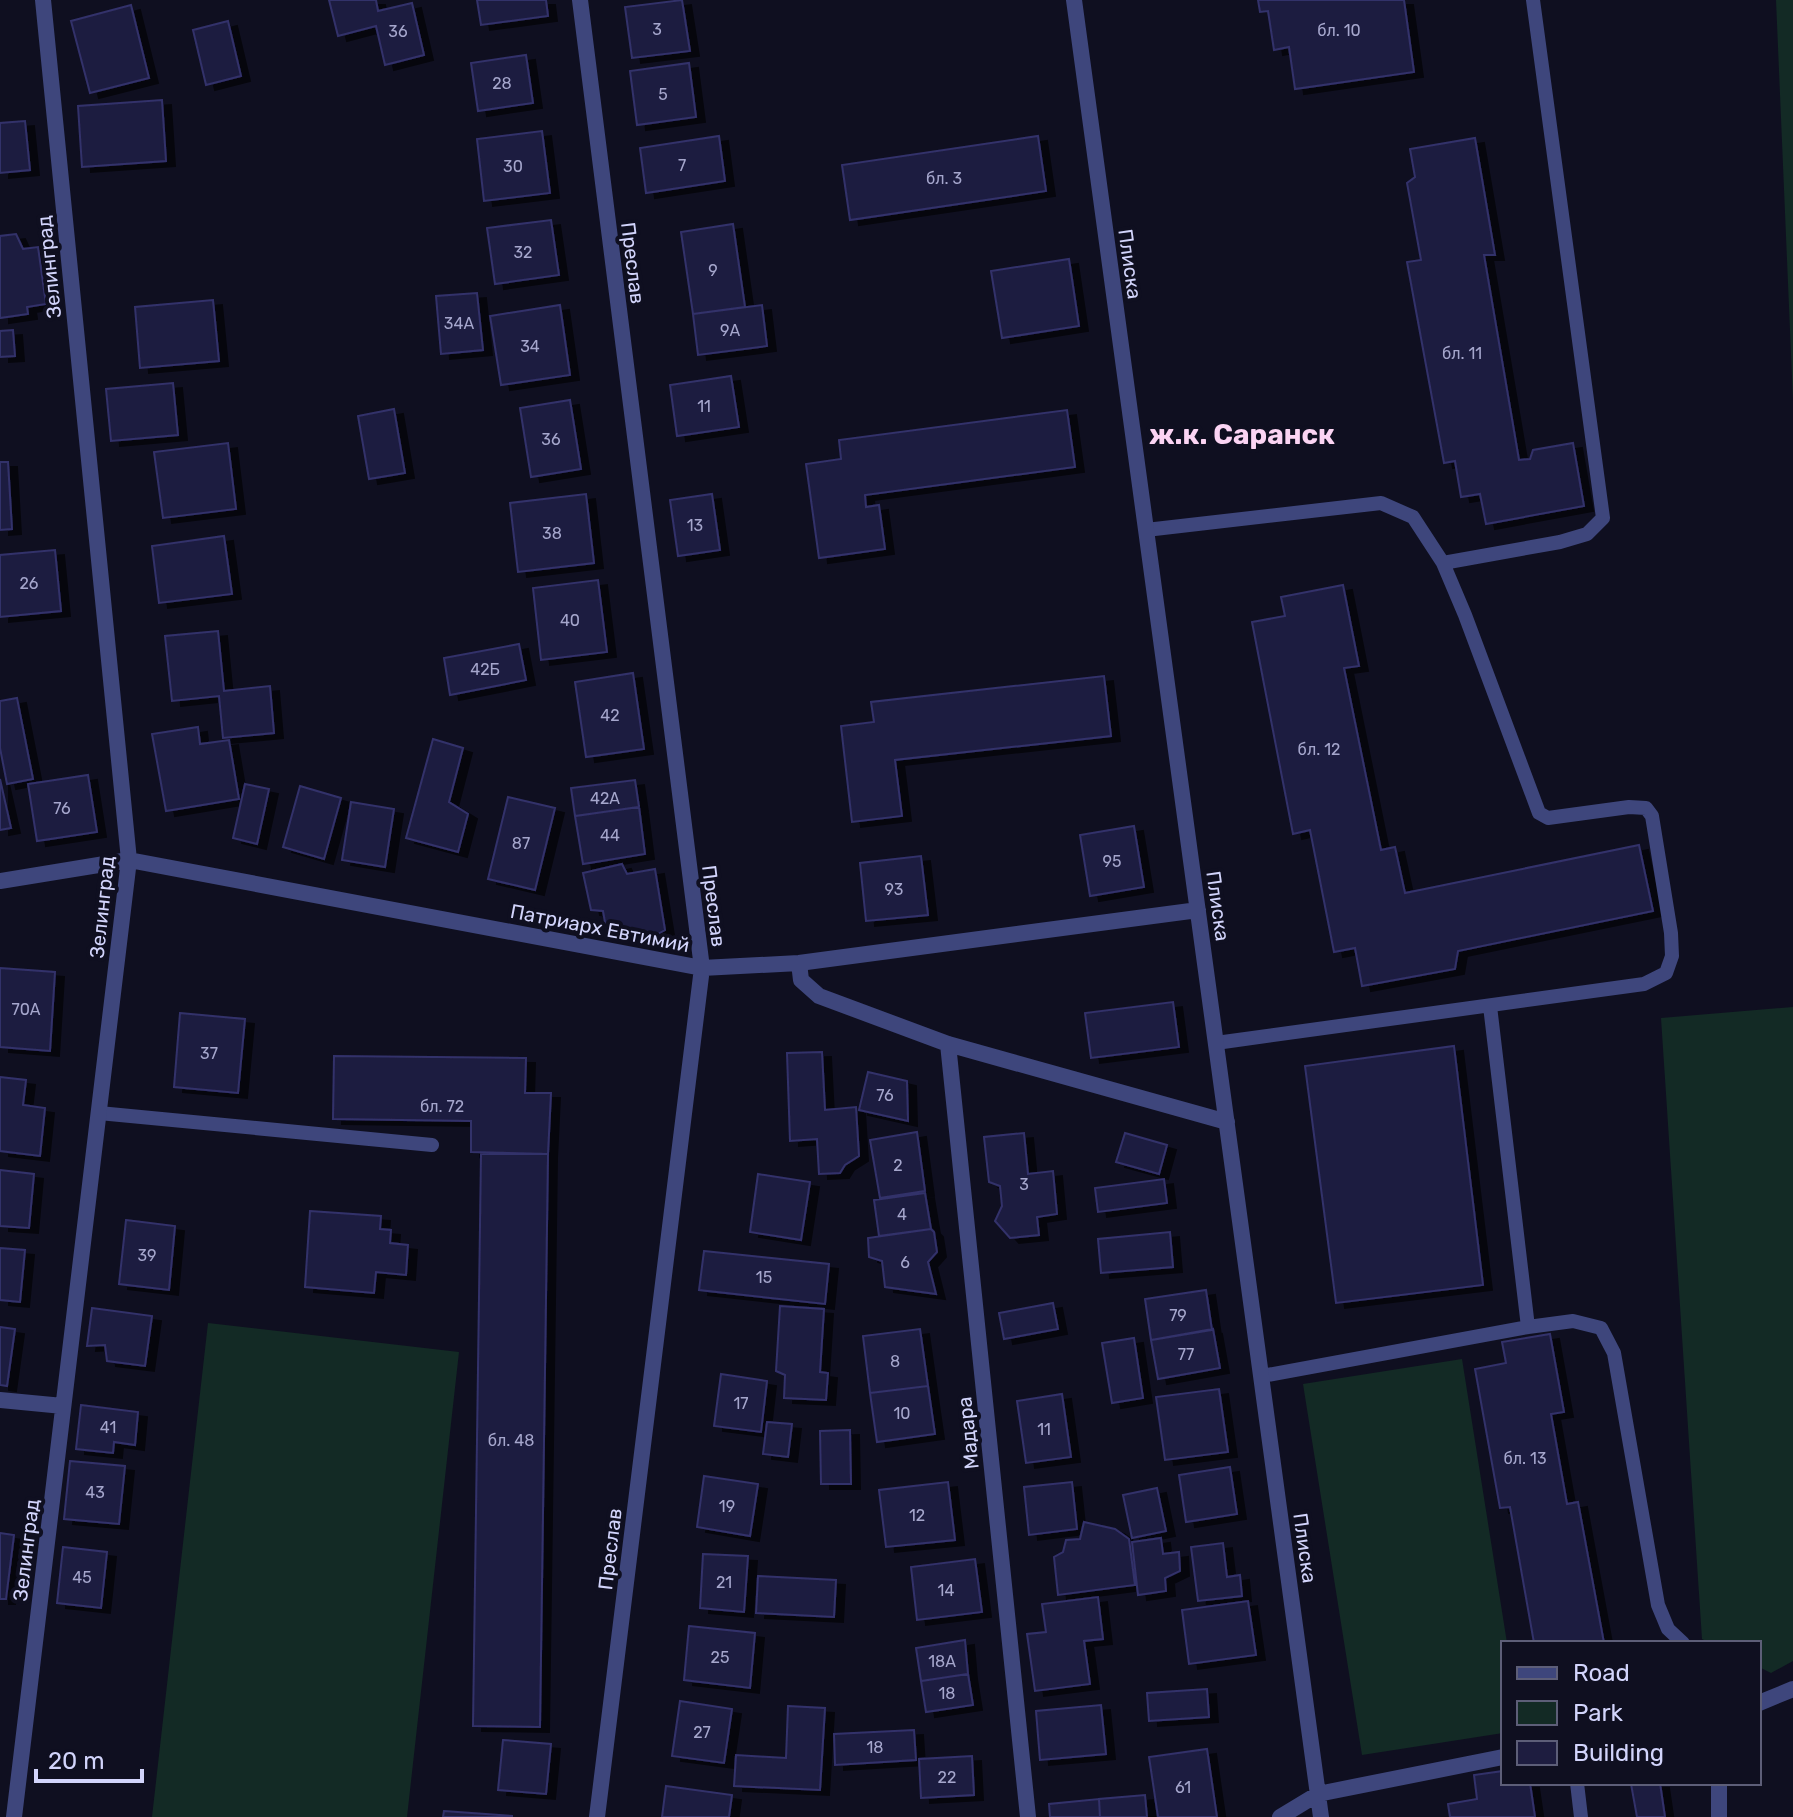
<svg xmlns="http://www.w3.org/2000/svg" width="1793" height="1817" font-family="Rubik,sans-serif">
<defs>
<filter id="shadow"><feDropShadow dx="9" dy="5" stdDeviation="0" flood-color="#0009"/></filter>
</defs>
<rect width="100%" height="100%" fill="#0f0f20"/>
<path fill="#132a25" d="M1776,0H1793V401Z
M1793,1007V1661L1771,1673L1759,1667V1643H1710L1702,1639L1661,1018Z
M208,1323L459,1352L407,1817H152Z
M1462,1359L1507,1643H1503V1733L1362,1755L1303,1384Z"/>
<path fill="#1e1d40" stroke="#33316a" stroke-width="2" filter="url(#shadow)" d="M329,0H376L378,11L412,3L424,55L385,65L376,26L338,36Z
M477,0H546L548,16L481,25Z
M682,0L690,51L632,58L625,7Z
M1258,0H1404L1414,72L1295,89L1289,47L1274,50L1268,11L1260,12Z
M131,5L149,78L90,93L71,21Z
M228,21L241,76L206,85L193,30Z
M526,55L533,103L478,111L471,63Z
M689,63L696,117L637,125L630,71Z
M162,100L166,161L82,167L78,106Z
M25,121L30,170L0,173V123Z
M542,131L550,193L484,201L477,139Z
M719,136L725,181L646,193L640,148Z
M1038,136L1046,191L850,220L842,165Z
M1475,138L1495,255H1484L1519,460L1530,459L1533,450L1573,443L1584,506L1486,524L1480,494L1461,497L1455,461L1444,463L1407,262L1421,260L1407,183L1415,177L1410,149Z
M551,220L559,275L495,284L487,228Z
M733,224L745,307L693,314L681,232Z
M16,234L23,249L38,247L46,304L27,307L28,314L0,318V236Z
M1069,259L1079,326L1002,338L991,271Z
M477,293L483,350L441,354L436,296Z
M213,300L219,361L140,368L135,307Z
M560,305L570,375L501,385L490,316Z
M762,305L767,346L698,355L693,314Z
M13,330L15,356L0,357V331Z
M731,376L739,427L677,436L670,385Z
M173,383L178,435L111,441L106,389Z
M570,400L581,469L531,477L520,408Z
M394,409L405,473L369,479L358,416Z
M1067,410L1075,467L865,495L866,507L879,505L885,549L819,558L806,464L841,459L839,440Z
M228,443L236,509L163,518L154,452Z
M0,462H8L12,529L0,530Z
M586,494L594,563L518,572L510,503Z
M712,494L720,550L678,556L670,500Z
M224,536L232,594L159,603L152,546Z
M55,550L61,611L0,617V555Z
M598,580L607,652L541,660L533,588Z
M1343,585L1359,666L1344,668L1381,850L1395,847L1405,893L1639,845L1653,911L1458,951L1455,969L1362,986L1355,948L1334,952L1310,830L1293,834L1252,622L1285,616L1281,597Z
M218,631L224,691L270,686L274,733L223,738L219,696L172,701L165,636Z
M519,644L526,680L450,695L444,658Z
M633,673L644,749L586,757L575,682Z
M1104,676L1111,736L895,760L902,816L852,822L841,726L874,722L871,702Z
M17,698L33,779L7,784L0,748V701Z
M198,727L200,744L229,740L239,799L166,811L152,734Z
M433,739L463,748L449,802L468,814L458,852L406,838Z
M88,775L97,832L37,841L28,784Z
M0,779L11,828L0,830Z
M635,780L639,807L575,816L571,788Z
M245,784L269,789L257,844L233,838Z
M300,786L341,798L324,859L283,847Z
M508,797L555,808L535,890L488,879Z
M351,802L394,809L385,867L342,860Z
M639,807L645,854L583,864L575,816Z
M1134,826L1144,887L1090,896L1080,835Z
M921,856L928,915L866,921L860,863Z
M622,864L627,874L655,869L665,930L647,940L606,928L603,911L591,910L583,873Z
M0,968L55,972L50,1051L0,1047Z
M1173,1002L1179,1047L1091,1058L1085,1013Z
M180,1013L245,1019L238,1093L174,1087Z
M1454,1046L1483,1285L1336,1303L1305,1066Z
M822,1052L825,1110L856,1107L859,1156L845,1165L840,1173L819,1174L817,1139L790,1141L787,1053Z
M334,1056L526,1058L525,1093H551L548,1154L471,1152V1121L333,1119Z
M868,1072L907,1081L908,1121L859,1110Z
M0,1077L26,1080L23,1105L45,1108L40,1156L0,1151Z
M917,1132L925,1191L880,1198L870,1140Z
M1024,1133L1028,1174L1053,1171L1057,1214L1037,1217L1039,1235L1010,1238L995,1221L1002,1206L1000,1186L989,1182L984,1137Z
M1125,1133L1167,1145L1159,1174L1116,1162Z
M481,1154H548L540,1727L473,1726Z
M0,1170L34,1174L29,1228L0,1226Z
M758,1174L810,1182L801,1240L750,1232Z
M1164,1179L1167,1203L1098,1212L1095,1188Z
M925,1193L931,1229L879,1236L874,1200Z
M310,1211L381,1216L380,1229L391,1230L390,1243L408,1245L406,1275L376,1272L374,1293L305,1287Z
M126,1220L175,1226L169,1290L119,1284Z
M931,1229L934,1232L937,1252L928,1262L936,1294L885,1287L882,1261L869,1257L868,1238Z
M1170,1232L1173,1267L1101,1273L1098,1239Z
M0,1248L25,1250L20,1302L0,1300Z
M704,1251L829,1264L825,1304L699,1290Z
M1206,1290L1212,1330L1151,1340L1145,1299Z
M1053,1303L1058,1329L1004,1339L999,1313Z
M780,1306L824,1309L820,1372L828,1373L826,1400L784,1398L785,1375L776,1371Z
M92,1308L152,1316L145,1366L107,1361L105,1345L87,1346Z
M0,1327L15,1329L7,1386L0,1385Z
M920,1329L928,1386L870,1393L863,1336Z
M1213,1329L1220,1368L1158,1379L1151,1340Z
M1550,1334L1564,1412L1551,1414L1567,1504L1578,1502L1604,1643H1534L1510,1507L1500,1508L1475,1369L1506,1363L1502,1342Z
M1134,1338L1143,1398L1112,1403L1102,1343Z
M721,1374L767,1381L761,1432L714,1426Z
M928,1386L935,1434L877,1442L870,1393Z
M1219,1389L1228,1452L1165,1460L1156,1397Z
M1062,1394L1071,1457L1026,1463L1017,1401Z
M81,1405L138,1412L135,1445L114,1442L113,1453L76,1449Z
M767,1422L792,1424L788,1457L763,1454Z
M850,1430L851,1484H821L820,1431Z
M70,1461L125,1466L119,1524L64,1519Z
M1230,1467L1237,1514L1186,1522L1179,1475Z
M704,1476L758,1484L750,1536L697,1527Z
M948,1482L955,1540L886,1547L879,1490Z
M1072,1482L1077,1529L1029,1535L1024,1487Z
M1157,1488L1166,1531L1132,1538L1123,1495Z
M1084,1522L1115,1529L1129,1539L1135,1585L1058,1595L1054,1557L1063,1552L1066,1540L1080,1539Z
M0,1533L14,1535L6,1599H0Z
M1161,1538L1163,1554L1179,1552L1180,1571L1165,1578L1166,1591L1138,1595L1132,1542Z
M1223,1543L1227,1577L1240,1575L1242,1596L1198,1601L1191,1547Z
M63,1547L107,1552L101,1608L57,1603Z
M703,1554L748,1556L744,1612L700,1608Z
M975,1559L982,1612L917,1620L911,1567Z
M758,1576L836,1580L834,1617L756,1613Z
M1098,1597L1103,1639L1084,1641L1090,1684L1035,1691L1027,1634L1046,1632L1042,1604Z
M1248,1601L1256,1655L1189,1664L1182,1610Z
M689,1626L755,1633L750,1688L684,1680Z
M965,1640L968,1674L921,1681L916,1648Z
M968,1674L973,1705L926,1712L921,1681Z
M1207,1689L1209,1717L1149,1721L1147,1693Z
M680,1701L732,1709L724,1763L672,1756Z
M1101,1705L1106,1754L1040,1760L1036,1711Z
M788,1706L825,1708L820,1790L734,1786L736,1755L786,1758Z
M914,1730L916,1760L835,1765L834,1734Z
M503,1740L551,1744L546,1794L498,1790Z
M1207,1749L1217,1817H1158L1149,1757Z
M972,1756L974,1795L921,1798L919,1759Z
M1503,1771V1783H1530L1535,1817H1450L1448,1804L1477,1799L1474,1775Z
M1640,1783H1660L1665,1817H1637L1631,1784Z
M666,1786L732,1795L729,1817H662Z
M1145,1795L1147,1817H1100L1099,1799Z
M1099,1799L1100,1817H1050L1049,1804Z
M444,1811L512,1816V1817H443Z"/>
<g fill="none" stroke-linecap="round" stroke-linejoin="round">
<path stroke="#3e467c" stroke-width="14" d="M1146,530L1381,503L1413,517L1443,563
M1490,1006L1528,1327L1573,1321L1601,1328L1614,1353L1658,1605L1668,1629L1683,1643
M1216,1043L1644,984L1666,973L1672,956L1671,933L1652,816L1646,808L1629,807L1548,818L1539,813L1465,615L1443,563L1560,542L1587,534L1603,518L1533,0
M99,1113L432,1145
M1262,1376L1528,1327
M1577,1783L1581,1817"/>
<path stroke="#3e467c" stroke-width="16" d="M580,0L702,968L597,1817
M1074,0L1321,1817
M0,881L129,860L702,968L799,963L1198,910
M799,963L801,980L819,996L948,1044L1227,1122
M948,1044L1028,1817
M0,1400L63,1406
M1759,1703L1793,1689
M1719,1783V1817
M14,1817L129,860L43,0
M1280,1817L1318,1794L1503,1757"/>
</g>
<g text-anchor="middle" stroke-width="8" stroke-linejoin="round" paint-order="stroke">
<g font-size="16" fill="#a5a6cc">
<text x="657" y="35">3</text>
<text x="1339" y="36">бл. 10</text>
<text x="398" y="37">36</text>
<text x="502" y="89">28</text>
<text x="663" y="100">5</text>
<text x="682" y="171">7</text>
<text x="513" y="172">30</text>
<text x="944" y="184">бл. 3</text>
<text x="523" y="258">32</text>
<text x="713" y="276">9</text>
<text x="459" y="329">34А</text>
<text x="730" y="336">9А</text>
<text x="530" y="352">34</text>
<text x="1462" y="359">бл. 11</text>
<text x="704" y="412">11</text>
<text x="551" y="445">36</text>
<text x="695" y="531">13</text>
<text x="552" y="539">38</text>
<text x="29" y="589">26</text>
<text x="570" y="626">40</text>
<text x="485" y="675">42Б</text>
<text x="610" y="721">42</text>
<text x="1319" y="755">бл. 12</text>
<text x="605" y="804">42А</text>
<text x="62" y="814">76</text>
<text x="610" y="841">44</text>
<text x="521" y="849">87</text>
<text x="1112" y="867">95</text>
<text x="894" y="895">93</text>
<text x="26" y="1015">70А</text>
<text x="209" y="1059">37</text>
<text x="885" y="1101">76</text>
<text x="442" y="1112">бл. 72</text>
<text x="898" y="1171">2</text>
<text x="1024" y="1190">3</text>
<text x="902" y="1220">4</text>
<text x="147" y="1261">39</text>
<text x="905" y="1268">6</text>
<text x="764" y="1283">15</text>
<text x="1178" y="1321">79</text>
<text x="1186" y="1360">77</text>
<text x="895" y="1367">8</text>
<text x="741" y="1409">17</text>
<text x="902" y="1419">10</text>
<text x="108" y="1433">41</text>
<text x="1044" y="1435">11</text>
<text x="511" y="1446">бл. 48</text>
<text x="1525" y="1464">бл. 13</text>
<text x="95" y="1498">43</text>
<text x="727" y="1512">19</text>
<text x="917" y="1521">12</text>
<text x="82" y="1583">45</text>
<text x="724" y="1588">21</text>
<text x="946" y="1596">14</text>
<text x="720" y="1663">25</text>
<text x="942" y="1667">18А</text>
<text x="947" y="1699">18</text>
<text x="702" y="1738">27</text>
<text x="875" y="1753">18</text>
<text x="947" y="1783">22</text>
<text x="1183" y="1793">61</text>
</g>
<g font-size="20" fill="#d2d4fb" stroke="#0f0f20">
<text transform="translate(633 263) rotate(83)" y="7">Преслав</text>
<text transform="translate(1130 264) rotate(82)" y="7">Плиска</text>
<text transform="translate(49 267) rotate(-96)" y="7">Зелинград</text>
<text transform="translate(714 906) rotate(83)" y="7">Преслав</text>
<text transform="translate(1218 906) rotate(82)" y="7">Плиска</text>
<text transform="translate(102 907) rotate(-84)" y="7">Зелинград</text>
<text transform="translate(600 928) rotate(11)" y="7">Патриарх Евтимий</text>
<text transform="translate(968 1433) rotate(-96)" y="7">Мадара</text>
<text transform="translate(1305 1548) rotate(82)" y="7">Плиска</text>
<text transform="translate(610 1549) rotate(-83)" y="7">Преслав</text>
<text transform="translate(26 1550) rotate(-83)" y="7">Зелинград</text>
</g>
<g font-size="28" font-weight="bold" fill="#fbd4f3" stroke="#0f0f20">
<text x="1242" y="444">ж.к. Саранск</text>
</g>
</g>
<rect x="1501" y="1641" width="260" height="144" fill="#0f0f20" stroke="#5d5e78" stroke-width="2"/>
<rect x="1517" y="1667" width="40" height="12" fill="#3e467c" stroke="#5d5e78" stroke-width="2"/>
<text x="1573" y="1681" font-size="24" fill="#d2d4fb">Road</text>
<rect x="1517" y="1701" width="40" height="24" fill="#132a25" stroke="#5d5e78" stroke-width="2"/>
<text x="1573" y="1721" font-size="24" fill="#d2d4fb">Park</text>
<rect x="1517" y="1741" width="40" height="24" fill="#1e1d40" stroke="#5d5e78" stroke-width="2"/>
<text x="1573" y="1761" font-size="24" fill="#d2d4fb">Building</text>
<path d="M36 1769v12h106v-12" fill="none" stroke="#d2d4fb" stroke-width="4"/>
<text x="48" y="1769" font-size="24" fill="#d2d4fb" stroke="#0f0f20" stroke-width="6" paint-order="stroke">20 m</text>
</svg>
